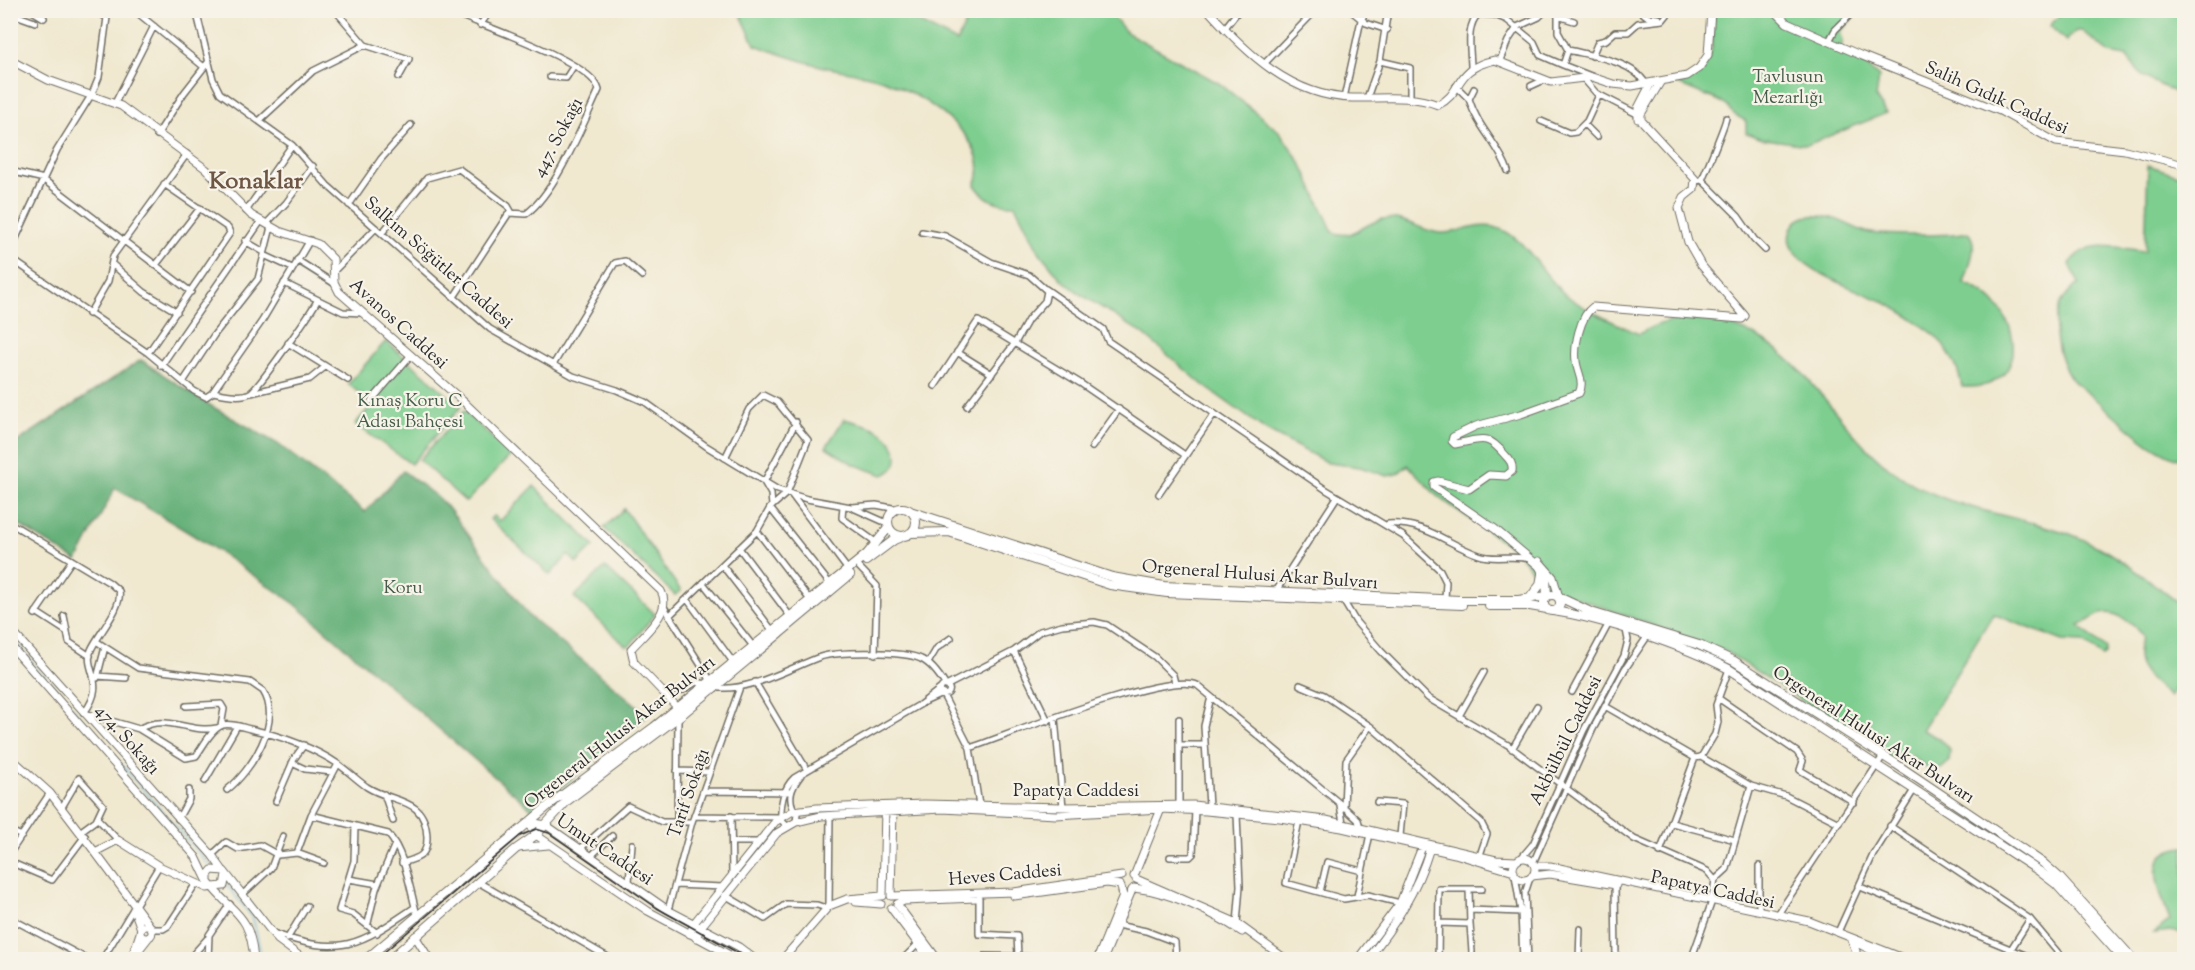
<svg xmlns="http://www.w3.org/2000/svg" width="2195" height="970" font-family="'Sorts Mill Goudy',serif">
<rect width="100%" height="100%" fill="#f7f3e8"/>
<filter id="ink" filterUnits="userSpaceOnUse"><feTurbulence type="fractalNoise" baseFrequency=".0167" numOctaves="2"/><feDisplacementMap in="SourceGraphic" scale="12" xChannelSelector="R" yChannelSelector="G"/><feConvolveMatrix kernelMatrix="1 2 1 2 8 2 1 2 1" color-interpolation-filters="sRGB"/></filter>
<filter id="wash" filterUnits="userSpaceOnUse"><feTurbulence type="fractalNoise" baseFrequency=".008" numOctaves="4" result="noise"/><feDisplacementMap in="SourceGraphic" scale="24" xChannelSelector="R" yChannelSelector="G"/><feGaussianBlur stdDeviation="1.35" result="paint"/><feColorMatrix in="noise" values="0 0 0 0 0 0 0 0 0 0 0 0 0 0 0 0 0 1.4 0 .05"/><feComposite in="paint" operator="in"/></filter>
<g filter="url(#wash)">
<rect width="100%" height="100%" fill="#f0e8cf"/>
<path fill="#7dce8f" stroke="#547c5d" stroke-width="1.5" d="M739,11H897L957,42L971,11H1109L1126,32L1220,84L1280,132L1302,165L1333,232C1353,241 1364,223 1383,219C1403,215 1420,231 1440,233C1459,234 1476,223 1494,227C1526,235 1541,275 1566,295C1588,312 1614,322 1639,334C1667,315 1708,317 1740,329C1807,354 1834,425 1888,467C1941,510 2008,512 2070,534C2113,550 2148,580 2184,607V686L2180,682L2170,697C2149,678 2129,669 2142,637C2135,624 2117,610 2101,614C2094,616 2086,623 2079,626L2106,649L2105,654L2102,656L2083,642L2063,641L1993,614L1922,730L1940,739L1950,750L1949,762L1942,768L1932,771L1909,754L1889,757L1725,651L1538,584L1539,579L1516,551L1437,496L1408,465L1397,474L1387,476L1360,467L1328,463L1266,430L1203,385L1142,333L1080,294L1061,279L1040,253L1015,205C998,205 985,200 975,185C995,141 927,99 893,84C870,73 841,72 817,65C796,60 775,52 755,45Z
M1714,11H1859L1840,32L1843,41L1840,49L1859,59L1879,77L1876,99L1887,113L1807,145L1759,138L1746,133V121L1735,115L1724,103L1673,82C1719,70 1711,51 1714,11Z
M2059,11H2184V97L2142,76L2126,56L2109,53L2082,31H2076L2066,41L2050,26L2061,13Z
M2148,165L2184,177V461C2150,451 2129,427 2102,405C2092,396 2079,388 2071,378C2052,350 2047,303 2079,284L2070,264C2087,236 2119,249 2145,251Z
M1809,216C1835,214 1845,225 1866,232C1879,236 1955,236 1968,232C1980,246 1968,267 1964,283C2026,305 2034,393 1962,387C1958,366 1948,347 1931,332C1917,321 1901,311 1884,302C1862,291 1781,266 1790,233C1792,223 1800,218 1809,216Z
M386,341L461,407L411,464L355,424L373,404L348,384Z
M464,411L511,455L466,502L419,460Z
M844,419C854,422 866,424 876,429C894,438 909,465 883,475L853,464L826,447Z
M534,486L594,546L577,563L568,555L550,575L490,519L494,516L500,521Z
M624,509L681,591L675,595L604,528Z
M605,567L655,614L630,645L626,646L574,597Z
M2184,847V934L2170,931L2154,933L2170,920C2161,894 2139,852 2184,847Z"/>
<path fill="#66b17a" stroke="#486e52" stroke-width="1.5" d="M141,360L206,403L278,444L365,512L403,471L437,497L449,509L529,616L648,715L534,811L295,604L209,545L115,488L77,561L11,520V446Z"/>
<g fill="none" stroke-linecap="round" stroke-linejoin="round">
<path stroke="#61b6dd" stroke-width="1.5" d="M10,637L210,866
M227,885L253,918L262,960"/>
</g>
</g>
<g filter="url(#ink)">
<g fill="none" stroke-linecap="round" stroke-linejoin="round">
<defs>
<path id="street" d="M31,10L44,18
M94,10L106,17
M134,10L204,67
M196,10L213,79L220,93L292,145L327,185L490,329L573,376L617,390L645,402L706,446L778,490L807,499L851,507L889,524
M335,10L365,45L409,59L399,77
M447,10C476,24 593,61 599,90C583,124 556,192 526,214L509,213L454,297
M1350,10L1366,23L1387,30
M1554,10L1558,16L1574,21
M1592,10H1598
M1639,10L1648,17L1659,18
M10,13L35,22
M1558,16V32L1568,50C1593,56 1633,61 1646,84
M480,25L491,10
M1517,27L1539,17L1546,10
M1224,29L1239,10
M1829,41L1835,30L1855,10
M1568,50L1563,65L1591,76
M1592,56L1598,42L1606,40L1615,32H1628L1638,23L1663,20L1671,10
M1500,60L1508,41L1516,29
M1380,61L1410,68V97
M1264,64L1316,10
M1471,67C1471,53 1465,24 1479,14L1495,15L1507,20L1534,42L1540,55L1563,65
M550,77L566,78L573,67
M1583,78L1596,93L1637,114
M1456,86L1469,99
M1531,86L1544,80
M1474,89L1469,99C1478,129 1499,144 1508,171
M1344,98L1361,20L1367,10
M1367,98L1380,61L1388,10
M115,103L154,26
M259,121L313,71L365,45
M1541,121L1569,133L1576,132L1587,121L1599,95
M1584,124L1597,137
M157,135L184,93L209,61
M10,171L44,179
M44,180L191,292
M1702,180L1738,216L1754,239L1765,250
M1695,181L1702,180C1706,170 1726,123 1726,118
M349,205L381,159L411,125
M246,211L292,145
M266,224L286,203L313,166
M922,232L945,236L991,262L1029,275L1047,291L1045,301L1028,320L1015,343L967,406
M382,233L427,178L459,169L508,206L512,213
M245,241L264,252
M10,251L57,150L92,94L99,77L108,10
M264,255L292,268
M10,258L148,353L194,391L206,397L212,393L262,321L310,240
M297,260L335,284
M112,264L144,292L177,312
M156,265L200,208
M335,270L376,228
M284,283L343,312L362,313
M1046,289L1103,329L1108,341L1325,489L1403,536L1440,570L1446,582L1445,598
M89,314L108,281L113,256L187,154
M288,343L348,380
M957,352L992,374
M148,353L230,233L228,228L164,184
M553,365L615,263L625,261L642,276
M161,366L261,221
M183,382L214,335L258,279L271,227
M935,386L978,321L1080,383L1185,455
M213,392C224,394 240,398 250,393C258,389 311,312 317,301
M251,393L310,379L325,367
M371,401L411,355
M1092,447L1119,409
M791,494L848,570
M1159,494L1214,414
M772,506L771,494L764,482L796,422
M843,506L842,518L877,543
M852,507L876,505L898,509
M770,508L830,584
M10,523L110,583L119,591C123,607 98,634 91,650C83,670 108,682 84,713L139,729L186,758L196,756C203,747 211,729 223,725C231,723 242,727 250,729C281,736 311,746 338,764C348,771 357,780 367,787C394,804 426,796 427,838C427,857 418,858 402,863
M1388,524C1426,522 1445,543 1479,555C1496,561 1512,554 1530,559
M757,531L810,600
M739,548L790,616
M722,565L772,630
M859,567L877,586L875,654
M703,583L753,646
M1276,591L1337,497
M687,599L733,662
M1344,602L1356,622L1381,651L1428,698L1508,745L1634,839L1707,871L1715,880L1712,899
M664,607L711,681
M36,612L67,632
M35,614L72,560
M64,616L69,642L90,656
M669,616L757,531L770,508L787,493L808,440L777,402L763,395L749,409L725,458
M96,641L105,647L97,678
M105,647L138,668L250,682L263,691C283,722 251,771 227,790
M1014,651L1048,721
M928,663L937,648L951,638
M97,676L126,678
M755,682L807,770
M1300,685L1324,695L1370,726L1481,822L1487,834L1480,855
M940.5 690a4.5 4.5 0 1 1 9 0a4.5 4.5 0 1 1-9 0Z
M946,686L1014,651L1040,631L1062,625L1094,622L1107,625L1155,657L1173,675L1175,683
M715,687C745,694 792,667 820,657C838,651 905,651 921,659C932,664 940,676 946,686
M663,692L683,690L696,682L707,684
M1572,692L1608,625
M943,695L970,748L979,805
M1718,698L1797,752L1803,761L1800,770L1854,802
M922,703L942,694
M186,706L221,704L224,709L221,726
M1605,706L1695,758L1660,852
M1459,716L1484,672
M1055,718L1063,807
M1179,719V805
M139,729C166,713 189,734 217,728
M1179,745H1205
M970,748C1011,734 1164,672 1197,685L1344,807L1358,820L1360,827
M1512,749L1537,706
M1701,757L1715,734L1718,722L1716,705L1729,669
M1695,758L1701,757L1751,786L1727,869L1715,880
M292,763L305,769L332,772
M677,771L710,772
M10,772L16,762
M205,781L237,726
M1751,786L1786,796L1839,823
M704,791L791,792
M384,794L393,821
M276,801L294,759L304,745
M1377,802L1403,804L1400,836
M1340,805L1343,823
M1209,806L1204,726L1211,697
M62,807L79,778L103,805L96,820L81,831
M1344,807L1346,760L1370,726
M1237,814L1240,886L1237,924
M311,815L388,834C406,854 410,892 418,918
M694,816L780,817
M731,816L732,875
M97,818L118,840
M178,819L189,799V790
M1299,821L1286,883L1344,899L1368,895L1400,903
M677,822L678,718
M796,822L797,814C786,800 791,788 801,775
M1672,823L1735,840
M355,826L354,861L339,910L353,914L377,933
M787,826L781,820C780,806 783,788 794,778L921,704L940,689
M1890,826L2030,919L2064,960
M10,831L22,836
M732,842H760
M580,849L628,806L662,822H692
M10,853L50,793
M297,853L324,863
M212,855L226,842L238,849L260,845L278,855L297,853L311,815L338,764
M591,856L612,836
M1170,857H1190L1193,854L1195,810
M1521,858L1533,844L1584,730L1624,656L1628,640L1626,630
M10,862L52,880L85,836
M1533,863L1593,729L1625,669L1647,637
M1515,875L1521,912L1523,960
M349,879L378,884
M478,882L613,960
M629,882L632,844
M675,885L723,887
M1615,885L1616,960
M1858,886L2037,960
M1469,889L1470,924
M1320,892L1327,862L1362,871
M243,894L271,868L283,836
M725,895L765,919L786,904L817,905L826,908
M1357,896L1370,834
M979,898V934L1017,936L1018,956
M829,906L830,815
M1759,909V866
M668,910L692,822L740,687
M1470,910L1521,912
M1778,914L1883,756
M10,918L89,960
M368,923L376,889L395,844
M1439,923L1470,924L1472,952
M1117,925L1146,931L1175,942L1176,960
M152,929H163L168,926L195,885
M1838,932L1873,855L1914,790
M273,933C341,957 358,946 415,907
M287,939L307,906
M985,956L1035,957L1038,960
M102,960L159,866
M188,960L207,939
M208,960L209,935L230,904
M902,960L919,943
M1438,960L1439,889H1482
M1528,960L1525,893L1530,878
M1579,960L1580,929
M1691,960L1711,904
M2011,960V949L2030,919"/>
<path id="secondary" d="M1208,10C1246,53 1292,97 1352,98C1382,99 1410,94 1438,105C1464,93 1452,69 1495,60L1551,82L1592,77L1613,84L1632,86L1687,76L1699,68L1708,55L1711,10
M1774,10L1787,23L1860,55L2000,111L2056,142L2125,150L2184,165
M10,60L48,80L121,106L206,169L251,215L279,231L318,244L333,259L334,282L339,292L465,403L661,591C673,612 644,634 631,649L634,662L678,708
M1638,119V108L1651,83
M1539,561L1553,577L1559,597
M1540,567L1495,529L1434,487V482L1438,481L1469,489L1489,475L1506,476L1512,471C1513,464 1510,460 1505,455C1486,432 1481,440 1455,444L1452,441L1453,437L1476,426L1521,414L1579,393C1585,382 1577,372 1576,361C1574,346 1580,316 1593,307L1742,319L1745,316L1701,265L1688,242L1679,208L1684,197L1694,189L1695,179L1641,120V114L1661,81
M10,629L212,855L222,869
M10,645L196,857L207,880
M10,757L50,793L95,852L118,840L159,866L207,888L212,887
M893,810L891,896L1014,892L1122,876
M529,822L546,825L668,910L739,947L756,960
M529,822L536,835L648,911L739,960
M518,848L548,845
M95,852L150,926
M1513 869a11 11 0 1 1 22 0a11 11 0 1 1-22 0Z
M1535,866H1550L1809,921L1908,960
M1134,876L1161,809
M1532,876L1550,874L1616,885
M1136,879L1235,922L1287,960
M213,887L224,886L226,874
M1134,888C1171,892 1212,912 1242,932
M883,896L885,808
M1014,896L1107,883L1120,885
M856,902L881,904
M891,908L930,960
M134,909L141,929
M140 932a6 6 0 1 1 12 0a6 6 0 1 1-12 0Z
M690,934L694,923L775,822L793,811L817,808L924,804L1063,807L1193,805L1326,820L1496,860L1516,861
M415,936L430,960
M696,938L701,927L777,833L796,822L821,816L942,809L1056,815L1161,809L1206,811L1280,818L1342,828L1455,854L1514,872
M1852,941L1856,951V960
M1859,944L1873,951L1878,960
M1880,949L1891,960
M134,956L149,937
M131,960L140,933
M254,960C250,911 233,915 208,882V875L212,870L224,871L278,940L305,960
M782,960L829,906L847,899L882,896
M938,960L897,904L904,901L976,898
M1097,960L1123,896L1121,887
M1103,960L1132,890
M1357,960L1400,903L1422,847
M1367,960C1395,925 1417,891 1430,848"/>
<path id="primary" d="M888 522a14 14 0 1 1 28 0a14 14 0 1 1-28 0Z
M910,511L1112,577L1164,586L1460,600H1518L1547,596L1546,578L1540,567
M910,533L949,532L1110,585L1167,593L1462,605
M866,561L894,540L906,535
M1544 603a8 8 0 1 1 16 0a8 8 0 1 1-16 0Z
M1559,597L1591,612L1699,645L1734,661L1896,764L2043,863L2060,878L2134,960
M1529,599L1540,585L1542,574
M1489,606H1530L1547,609
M1553,611C1603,618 1684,646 1729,669L2039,871L2056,884L2124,960
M305,959L306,960
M365,960L553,802L654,727L867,554L889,527
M389,960L516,849L536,835L567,801L685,712L850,575"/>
</defs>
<use href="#street" stroke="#706d64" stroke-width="8"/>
<use href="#secondary" stroke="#706d64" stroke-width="9"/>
<use href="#primary" stroke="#706d64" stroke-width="10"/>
<use href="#street" stroke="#fff" stroke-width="5"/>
<use href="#secondary" stroke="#fff" stroke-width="7"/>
<use href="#primary" stroke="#fff" stroke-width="8"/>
<path stroke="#2b2b2b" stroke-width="1.5" d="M375,960L520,836L536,829L549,833L657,908L751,960"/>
</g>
</g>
<g text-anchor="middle" stroke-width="4.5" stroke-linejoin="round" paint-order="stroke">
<g font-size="18" fill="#445c49" stroke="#f7f3e8">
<text x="1788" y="82">Tavlusun<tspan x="1788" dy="21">Mezarlığı</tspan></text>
<text x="410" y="406">Kınaş Koru C<tspan x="410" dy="21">Adası Bahçesi</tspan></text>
<text x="403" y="593">Koru</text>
</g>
<g font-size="18" fill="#2b2b2b" stroke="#f7f3e8">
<text transform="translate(1997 97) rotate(24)" y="6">Salih Gıdık Caddesi</text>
<text transform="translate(557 137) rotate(-62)" y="6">447. Sokağı</text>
<text transform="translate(439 262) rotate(41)" y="6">Salkım Söğütler Caddesi</text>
<text transform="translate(399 323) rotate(42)" y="6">Avanos Caddesi</text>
<text transform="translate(1260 574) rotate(4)" y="6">Orgeneral Hulusi Akar Bulvarı</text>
<text transform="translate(619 732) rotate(-38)" y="6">Orgeneral Hulusi Akar Bulvarı</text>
<text transform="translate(1874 734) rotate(33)" y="6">Orgeneral Hulusi Akar Bulvarı</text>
<text transform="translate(128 739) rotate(48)" y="6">474. Sokağı</text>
<text transform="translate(1565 740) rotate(-64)" y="6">Akbülbül Caddesi</text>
<text x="1076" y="796">Papatya Caddesi</text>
<text transform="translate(688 793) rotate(-71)" y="6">Tarif Sokağı</text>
<text transform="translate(605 849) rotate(34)" y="6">Umut Caddesi</text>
<text transform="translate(1005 874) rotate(-5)" y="6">Heves Caddesi</text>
<text transform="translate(1713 889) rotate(12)" y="6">Papatya Caddesi</text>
</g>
<g font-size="24" font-weight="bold" fill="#6e5645" stroke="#f7f3e8">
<text x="256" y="188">Konaklar</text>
</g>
</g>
<rect width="2195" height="970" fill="none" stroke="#f7f3e8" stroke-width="36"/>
</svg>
